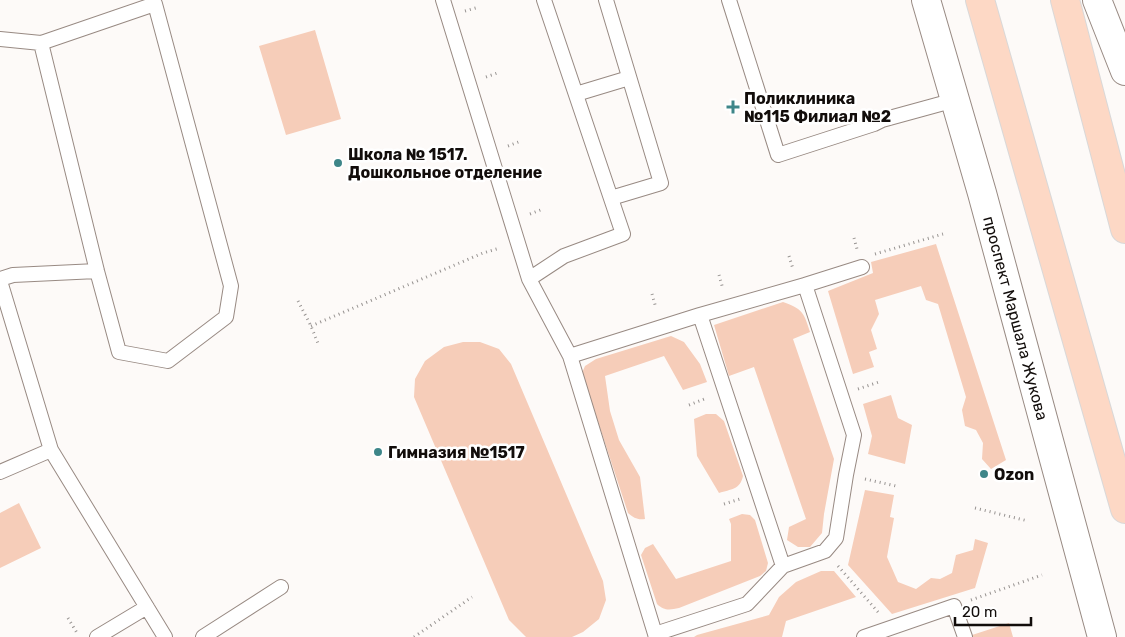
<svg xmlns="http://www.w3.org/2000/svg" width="1125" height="637" font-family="Rubik,sans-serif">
<rect width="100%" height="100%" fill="#fdfaf8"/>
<path fill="#f6cdb9" d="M315,30L341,119L286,135L259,46Z
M936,244L1006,460L991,469L982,459L983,443L976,430L965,426L962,410L966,397L938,304L926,300L921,286L875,300L879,314L871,330L877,349L869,352L874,367L853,374L828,291L873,273L871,262Z
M783,302C803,309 804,313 810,332L793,339L834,459L824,514L822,533L810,547H798L787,540L789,527L806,519L754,367L729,376L714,325Z
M671,336L684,342L700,364L707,382L683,390L664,356L605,376L610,411L619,440L640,477L645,519C637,520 634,518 628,513L582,373L585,366L596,359Z
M463,342H480L499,349L511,364L603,581L606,600L599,619L583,632L572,637H526L509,620L414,397L415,379L425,361L444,347Z
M891,395L898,418L912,425L905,464L868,454L872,436L863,404Z
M706,414H716L724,421L743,476C740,490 731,489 719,493L697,456L694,419Z
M865,490L894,495L890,517L894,518L887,557L898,582L916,589L931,578L940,579L952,573L956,555L973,550L975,539L988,543L975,588L892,614L848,565Z
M19,503L41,548L0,568V513Z
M742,514L750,515L755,520L768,563L766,571L760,576L679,608C670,610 664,611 657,604L641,555L645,548L653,544L676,579L731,561V524L729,519Z
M821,571H834L856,597L786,621L782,637H694L697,635L769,615L779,597L796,582Z
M1009,623L1013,637H969V636Z"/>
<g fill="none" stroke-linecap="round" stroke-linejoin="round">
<defs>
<path id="lane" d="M443,0L529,279L570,356L656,637
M606,0L661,183L611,198
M729,0L778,155L874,124L882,120L955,100
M0,39L41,43L155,4L231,286L226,317L168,361L119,352L97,271L41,43
M576,94L629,78
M0,279L13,275L97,271
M529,279L564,256L623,234L544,0
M0,281L51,450L165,637
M805,285L862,267
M700,315L783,566
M570,356L700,315L805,285L854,435L846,475L836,538L825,551L783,566L747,604L655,634
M0,472L51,450
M97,637L147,607
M203,637L281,587
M864,637L954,606L965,637"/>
<path id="secondary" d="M926,0L982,193L1102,637
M1097,0L1125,71"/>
<path id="primary" d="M980,0L1125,509
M1065,0L1125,229"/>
</defs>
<use href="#lane" stroke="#988a83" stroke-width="16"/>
<use href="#secondary" stroke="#988a83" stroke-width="30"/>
<use href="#primary" stroke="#d9d8d8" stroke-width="30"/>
<path stroke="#979391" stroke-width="3" stroke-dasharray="1 4" stroke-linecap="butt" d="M465,11L479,7
M486,77L500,72
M508,146L521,141
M530,214L543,209
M854,238L857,249
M875,254L943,234
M789,256L793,269
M719,275L723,289
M652,294L656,308
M298,301L311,326L319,346
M311,326L483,253L500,248
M858,389L879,382
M689,405L707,398
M865,479L896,486
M724,504L740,499
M975,508L1028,521
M838,566L878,612
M971,600L1042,575
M68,618L77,633
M414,637L472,597"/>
<use href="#lane" stroke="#fff" stroke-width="14"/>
<use href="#secondary" stroke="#fff" stroke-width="28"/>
<use href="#primary" stroke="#fdd8c5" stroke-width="28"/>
</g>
<g fill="#3e8689" stroke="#fff" stroke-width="2">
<path d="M730.5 99.5h5v5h5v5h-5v5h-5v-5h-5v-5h5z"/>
<circle cx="338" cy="163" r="5"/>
<circle cx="378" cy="452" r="5"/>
<circle cx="984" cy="474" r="5"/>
</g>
<g text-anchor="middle" stroke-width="5" stroke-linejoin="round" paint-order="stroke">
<g font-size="16" font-weight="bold" fill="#120d0b" stroke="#fff" text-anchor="start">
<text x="744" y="104">Поликлиника<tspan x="744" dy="18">№115 Филиал №2</tspan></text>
<text x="348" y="160">Школа № 1517.<tspan x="348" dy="18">Дошкольное отделение</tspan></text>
<text x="388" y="458">Гимназия №1517</text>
<text x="994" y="480">Ozon</text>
</g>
<g font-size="16" fill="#120d0b" stroke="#fff">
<text transform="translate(1016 318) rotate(75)" y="6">проспект Маршала Жукова</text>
</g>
</g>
<path d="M955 617v8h76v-8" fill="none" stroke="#120d0b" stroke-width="2.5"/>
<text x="962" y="617" font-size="15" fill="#120d0b" stroke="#ffffff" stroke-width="4" paint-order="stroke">20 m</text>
</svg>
